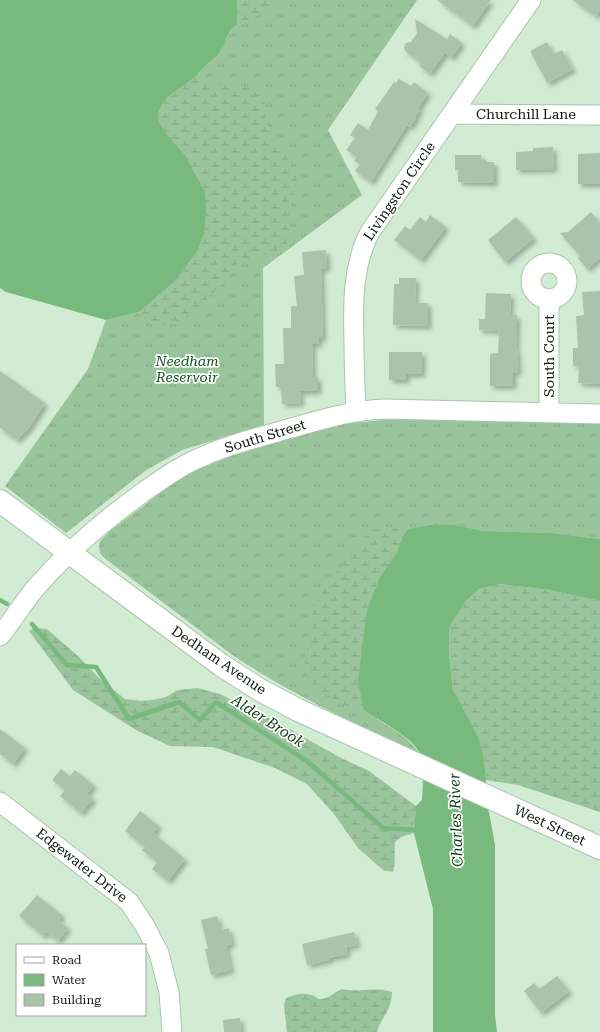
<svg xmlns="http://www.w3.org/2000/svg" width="600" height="1032" font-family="'Roboto Serif',serif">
<defs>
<pattern id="grass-tufts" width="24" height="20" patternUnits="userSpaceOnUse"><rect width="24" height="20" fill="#9ac49c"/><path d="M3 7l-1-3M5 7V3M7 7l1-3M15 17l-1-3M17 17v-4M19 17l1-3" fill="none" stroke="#84a885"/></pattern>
<pattern id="wetland-marsh" width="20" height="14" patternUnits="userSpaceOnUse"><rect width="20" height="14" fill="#9ac49c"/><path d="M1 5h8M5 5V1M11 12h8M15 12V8" fill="none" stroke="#84a885"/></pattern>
<filter id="shadow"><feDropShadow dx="3.5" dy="3.5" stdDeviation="2" flood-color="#0004"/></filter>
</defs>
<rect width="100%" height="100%" fill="#d1ecd2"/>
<path fill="url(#grass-tufts)" d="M237,0H417L328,130L362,195L263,268L264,425L182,450L145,471L66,533L5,486L88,369L106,320L139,312L174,282L158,115L202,69L219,54L231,29L237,25Z
M403,419L600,423V539L552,533L484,531L455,525L434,524L417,527L407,531L377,719C393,729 409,738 420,754C355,723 290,694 231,654L103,557L100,553L99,547L100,541L110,531L175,482L188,474L245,446L345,424L382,420Z"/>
<path fill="url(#wetland-marsh)" d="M237,0H288L269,11L237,25Z
M194,78L215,85L233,83L249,87L260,94L265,104L266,119L269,132L276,145L291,162L297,179L290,211V231L287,243L276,251L236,264L227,280L197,308L175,324L155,325L139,312L174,282L196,253L204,233L206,212L205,192L184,154L167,135L159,122L158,115L162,104L168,97Z
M396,528L407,530L401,541L397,553L380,577L368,607L363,639L358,682L364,710L350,707L335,700L311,684L306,671L305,655L313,625L312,608L329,582L363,538L372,530Z
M501,584L549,590L600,601V812L518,785L486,780L484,758L453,690L449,654V628L465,602L479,589Z
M34,628L47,629L78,656L101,680L125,699L141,701L152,700L166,697L178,690L197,688L220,694L277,722L339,757L369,771L416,806L414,833L401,837L395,842C394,852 396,862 393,872L383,870L358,848L334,814L307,784L275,768L213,747L170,746L136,730L73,690L29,631Z
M342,989C359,993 375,986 392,992C391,1013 382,1015 377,1032H287L284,1005L286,998C294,995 302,992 311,995C314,995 316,998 319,999C327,1000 335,992 342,989Z"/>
<path fill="#78b97d" d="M0,0H237V25L231,29L219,54L202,69L194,78L168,97L162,104L158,115L159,122L167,135L184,154L205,192L206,212L204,233L196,253L174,282L139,312L106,320L6,292L0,288Z
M434,524L455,525L484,531L552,533L600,539V601L549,590L501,584L479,589L465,602L449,628V654L453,690L478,737L484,758L486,780L485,791L495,845V1015L497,1032H433V909L414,833L416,806L422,800C423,788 424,765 420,754C414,738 378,720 364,710L358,682L363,639L368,607L380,577L397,553L401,541L407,530L417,527Z"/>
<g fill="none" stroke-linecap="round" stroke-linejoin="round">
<path stroke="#78b97d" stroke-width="4.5" d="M0,600L7,604
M32,624L67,665L96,667L129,719L179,702L200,720L216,702L307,761L383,828L419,830"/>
</g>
<path fill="#aac4ab" filter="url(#shadow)" d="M437,0H491L473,26Z
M572,0H600V10L596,16Z
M415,19L447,39L450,34L462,43L451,58L445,53L430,74L419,66L421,63L405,51L404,47L406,43L411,42L417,33Z
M547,42L554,54L562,50L573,69L547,83L530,51Z
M399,79L411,86L414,82L428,93L418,108L420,110L415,117L416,118L410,127L407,125L371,182L355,171L360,164L354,161L357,157L346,150L355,138L350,135L358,123L368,130L378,111L375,109L394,82L396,83Z
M553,147L554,169L516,170V152L533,151V148Z
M600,153V184H578V154Z
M455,155H481V160H486V162H494V183L458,182V170H455Z
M591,212L600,223V258L587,269L578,258L580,256L560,233L568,232Z
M430,215L446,227L421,260L394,240L405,226L410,230L420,217L426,222Z
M516,217L534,238L505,262L488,240Z
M326,250L327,268L321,269L323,338H318L319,344H312L313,377H318V391H300L301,403L282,404L281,387H276L275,364H284L283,328H291V306H297L294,276L304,275L302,252Z
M399,278H416L415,303H428V326L393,325L394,284H399Z
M600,291V384L578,383L579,366H573V348H578L576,316L584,315L582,292Z
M486,293L511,294L510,315H517L516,349H517L518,373L513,372V386H490V354L498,353L499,331L479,330V319H485Z
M389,352H422V374H406V380H389Z
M0,371L45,403L29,428L17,440L0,428Z
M0,729L25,748L13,764L0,754Z
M61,769L70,776L75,770L94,785L87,793L93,799L81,813L60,796L65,790L52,780Z
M140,811L159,826L153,833L185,859L168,881L152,869L157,862L142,850L145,847L125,831Z
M37,895L62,915L59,920L68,928L58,941L47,932L43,936L19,916Z
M217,916L220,930L229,928L232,944L226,946L231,970L211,975L205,949H208L201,920Z
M354,932L357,945L346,947L347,954L329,958V960L307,965L302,944Z
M557,976L569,991L541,1013L524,991L534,983L539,989Z
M240,1018L241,1032H224L223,1020Z"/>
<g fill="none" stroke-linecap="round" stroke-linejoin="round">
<defs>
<path id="minor" d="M452,114L600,115
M531 281a18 18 0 1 1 36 0a18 18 0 1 1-36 0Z
M549,299V412
M356,411C355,389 354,366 354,343C353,306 352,266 370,232L531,0
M0,636C14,619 25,599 40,583C70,549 105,520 142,493C162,479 181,465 204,456C230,444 257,438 284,430C318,421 350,410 385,409L600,414
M0,802L129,902L145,926L159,953L169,992L172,1032"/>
<path id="major" d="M0,501L221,665L260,690L298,710L600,848"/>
</defs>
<use href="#minor" stroke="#abc5ac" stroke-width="21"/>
<use href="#major" stroke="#abc5ac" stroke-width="24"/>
<use href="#minor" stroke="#fff" stroke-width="19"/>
<use href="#major" stroke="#fff" stroke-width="22"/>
</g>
<g text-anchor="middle" stroke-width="3.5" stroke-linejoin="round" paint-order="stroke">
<g font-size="14" fill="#0f1910" stroke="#fff">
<text x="526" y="119">Churchill Lane</text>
<text transform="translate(399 191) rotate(-56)" y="5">Livingston Circle</text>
<text transform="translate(549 356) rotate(-90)" y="5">South Court</text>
<text transform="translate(265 436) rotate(-17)" y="5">South Street</text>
<text transform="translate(219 660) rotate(34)" y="5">Dedham Avenue</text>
<text transform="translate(550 825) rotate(25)" y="5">West Street</text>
<text transform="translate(82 865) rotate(38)" y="5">Edgewater Drive</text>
</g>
<g font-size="14" font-style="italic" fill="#0b541b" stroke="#fff">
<text x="187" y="366">Needham<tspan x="187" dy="16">Reservoir</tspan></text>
</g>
<g font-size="15" font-style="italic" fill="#124119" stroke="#fff">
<text transform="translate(268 721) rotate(33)" y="5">Alder Brook</text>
<text transform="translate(456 820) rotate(-92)" y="5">Charles River</text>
</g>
</g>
<rect x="16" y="944" width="130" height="72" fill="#ffffff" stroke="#9fa39f"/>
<rect x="24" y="957" width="20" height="6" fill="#ffffff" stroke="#9fa39f"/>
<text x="52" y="964" font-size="12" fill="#0f1910">Road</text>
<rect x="24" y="974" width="20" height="12" fill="#78b97d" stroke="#9fa39f"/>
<text x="52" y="984" font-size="12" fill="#0f1910">Water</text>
<rect x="24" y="994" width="20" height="12" fill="#aac4ab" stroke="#9fa39f"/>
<text x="52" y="1004" font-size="12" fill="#0f1910">Building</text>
</svg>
